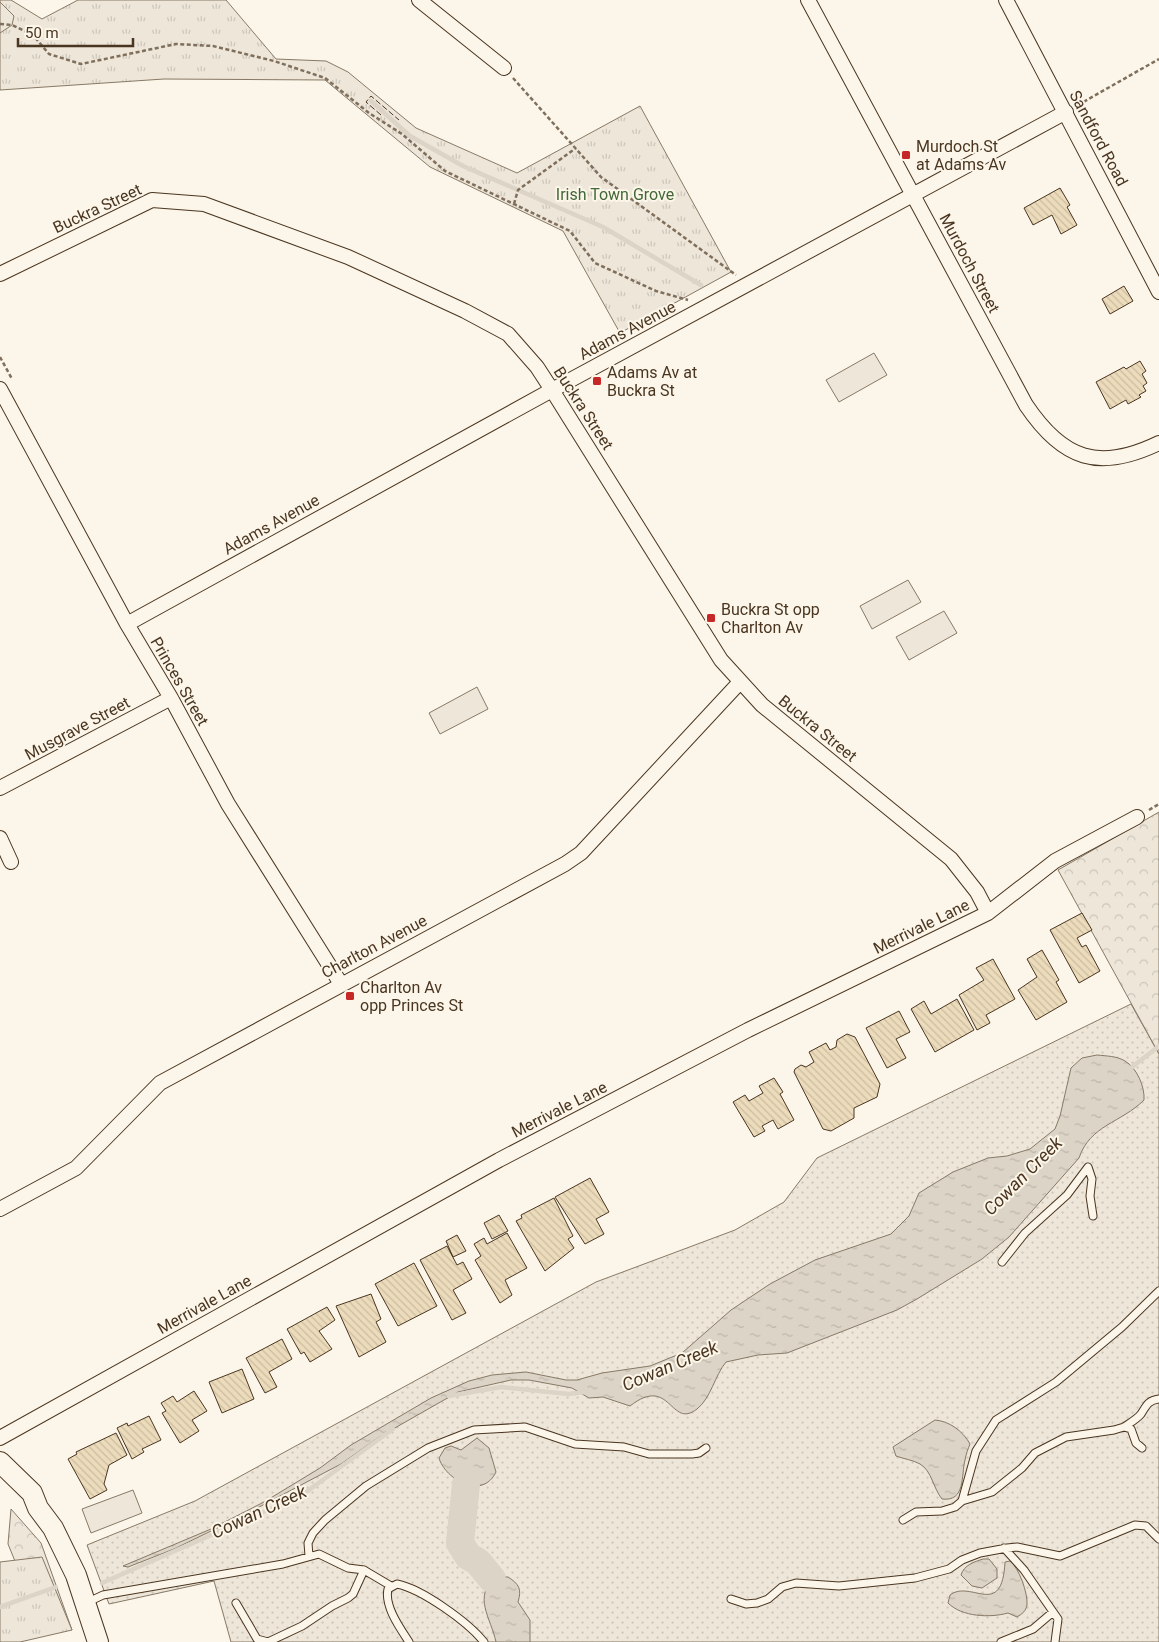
<svg xmlns="http://www.w3.org/2000/svg" width="1159" height="1642" font-family="Roboto,sans-serif">
<defs>
<pattern id="grass-dots" width="8" height="8" patternUnits="userSpaceOnUse" patternTransform="scale(1.25)"><rect width="8" height="8" fill="#ede6d9"/><path d="M2 2h.1M6 6h.1" fill="none" stroke="#cdc6ba" stroke-width="1.8" stroke-linecap="round"/></pattern>
<pattern id="forest-crowns" width="20" height="18" patternUnits="userSpaceOnUse" patternTransform="scale(1.25)"><rect width="20" height="18" fill="#ede6d9"/><path d="M2 6a3 3 0 1 1 6 0M12 15a3 3 0 1 1 6 0" fill="none" stroke="#cdc6ba"/></pattern>
<pattern id="park-tufts" width="24" height="20" patternUnits="userSpaceOnUse" patternTransform="scale(1.25)"><rect width="24" height="20" fill="#ede6d9"/><path d="M3 7l-1-3M5 7V3M7 7l1-3M15 17l-1-3M17 17v-4M19 17l1-3" fill="none" stroke="#cdc6ba"/></pattern>
<pattern id="water-ripples" width="26" height="14" patternUnits="userSpaceOnUse" patternTransform="scale(1.25)"><rect width="26" height="14" fill="#dcd4c6"/><path d="M2 4q2-2 4 0t4 0M15 11q2-2 4 0t4 0" fill="none" stroke="#beb7aa"/></pattern>
<pattern id="building-back-hatch" width="6" height="6" patternUnits="userSpaceOnUse" patternTransform="scale(1.25)"><rect width="6" height="6" fill="#ecdcbc"/><path d="M-1 5l2 2M0 0l6 6M5-1l2 2" fill="none" stroke="#ccbda1"/></pattern>
</defs>
<rect width="100%" height="100%" fill="#fbf6e9"/>
<path fill="url(#grass-dots)" stroke="#887966" d="M1131,1004L1159,1054V1642H231L214,1581L109,1604L87,1545L195,1501L596,1282L735,1230L784,1202L817,1158Z"/>
<path fill="url(#forest-crowns)" stroke="#887966" d="M1159,812V1054L1058,870Z
M11,1509L41,1543L72,1630L19,1602L0,1569L17,1566L8,1544Z"/>
<path fill="url(#park-tufts)" stroke="#887966" d="M0,0H11L42,19L78,0H226L276,59L326,61L348,72L416,128L517,173L640,106L731,272L620,333L563,231L430,167L325,80L164,79L0,90Z
M42,1557L72,1630L20,1642H0V1562Z"/>
<path fill="#ede6d9" stroke="#887966" d="M874,353L887,375L839,402L826,380Z
M908,580L921,602L872,629L860,606Z
M944,611L957,633L909,660L896,637Z
M477,687L488,709L440,734L429,713Z
M133,1490L142,1513L91,1533L82,1509Z"/>
<path fill="#ede7d9" stroke="#887966" d="M0,2L14,16L12,25L0,33Z"/>
<path fill="url(#water-ripples)" stroke="#887966" d="M1097,1055C1106,1056 1117,1056 1125,1061C1137,1068 1145,1087 1144,1100C1121,1123 1090,1125 1079,1158L1009,1237L982,1259L917,1299L897,1310L787,1353L758,1355L726,1362C715,1375 711,1398 697,1409C670,1430 671,1374 630,1406L603,1397L589,1398L572,1388L529,1380H511L458,1392L379,1437L341,1464L242,1516L174,1549L128,1567L123,1566L211,1529L264,1502L320,1468L351,1445L431,1398L469,1381L492,1375L526,1372L566,1380H577L602,1373L650,1366L682,1353L731,1310L770,1284L815,1260L891,1234L909,1216L919,1193L953,1172L988,1158L1007,1156L1030,1149L1055,1129L1060,1116L1071,1068L1082,1058Z
M935,1420C949,1421 963,1431 970,1444C968,1449 966,1454 965,1460C961,1475 966,1502 942,1499C933,1488 932,1471 920,1464C913,1460 904,1459 896,1456L893,1447L896,1445Z
M477,1438L489,1448L496,1472C482,1501 445,1479 439,1458L445,1448L451,1446L461,1450Z
M983,1559H989L997,1569V1578L982,1588L972,1586L961,1575C964,1565 974,1562 983,1559Z
M1010,1561C1019,1568 1028,1593 1027,1605C1026,1611 1022,1614 1017,1617L1008,1613C990,1618 962,1617 948,1603L950,1595C971,1579 1002,1620 1005,1562Z
M496,1577H508C519,1584 522,1589 518,1602L530,1620V1642H496C491,1618 472,1596 496,1577Z"/>
<g fill="none" stroke-linecap="round" stroke-linejoin="round">
<path stroke="#dcd4c6" stroke-width="4.5" d="M371,101L410,136L463,166L603,227L701,285
M1127,1071L1159,1046
M449,1396L501,1387L569,1394L585,1392
M102,1583L302,1495L393,1429
M0,1607L56,1587"/>
<path stroke="#dcd4c6" stroke-width="28" d="M466,1484L460,1543L468,1556L478,1562L492,1579"/>
</g>
<path fill="url(#building-back-hatch)" stroke="#4a3520" d="M1060,188L1070,205L1067,207L1077,225L1061,234L1052,215L1033,225L1024,208Z
M1124,286L1133,301L1110,314L1102,299Z
M1140,361L1146,371L1142,374L1147,383L1143,386L1146,391L1139,395L1141,397L1128,404L1126,400L1110,409L1096,382L1124,367L1126,369Z
M1082,913L1092,930L1077,938L1082,947L1086,945L1100,971L1079,983L1050,930Z
M1042,950L1059,980L1056,982L1067,1002L1036,1020L1018,990L1037,977L1027,959Z
M993,959L1015,999L986,1015L990,1023L977,1030L959,995L984,980L976,968Z
M957,999L974,1030L935,1052L911,1009L924,1001L931,1014Z
M899,1011L910,1032L896,1039L906,1058L887,1068L866,1028Z
M847,1034L855,1037L880,1084L877,1097L854,1108V1118L831,1131L823,1129L794,1072L795,1069L801,1065L806,1067L814,1062L809,1052L826,1043L830,1050L836,1047L837,1040Z
M774,1078L783,1092L780,1094L794,1120L778,1129L773,1120L762,1126L765,1131L754,1137L733,1102L745,1095L749,1101L763,1093L759,1086Z
M590,1178L609,1212L596,1219L604,1234L585,1244L555,1197Z
M554,1198L573,1236L568,1239L574,1248L545,1271L516,1221L522,1218L521,1215Z
M499,1215L508,1231L492,1239L484,1223Z
M507,1233L527,1268L505,1280L512,1295L500,1303L475,1260L481,1256L474,1244L484,1238L487,1244Z
M457,1235L466,1251L453,1257L446,1241Z
M447,1246L457,1265L463,1262L472,1279L453,1290L466,1313L452,1320L420,1260Z
M414,1263L437,1306L398,1326L375,1284Z
M371,1294L381,1319L376,1322L386,1342L359,1357L336,1306Z
M327,1307L335,1320L319,1331L332,1349L310,1362L304,1352L301,1354L287,1329Z
M282,1339L292,1359L269,1372L277,1387L265,1393L246,1358Z
M242,1369L254,1399L222,1413L209,1382Z
M194,1391L207,1411L192,1420L199,1431L180,1443L162,1413L166,1411L161,1403L173,1396L177,1402Z
M149,1416L161,1440L142,1449L144,1452L132,1459L117,1428L127,1423L128,1426Z
M116,1433L127,1455L109,1465L104,1484L107,1490L90,1499L68,1459L77,1454L76,1452Z"/>
<g fill="none" stroke-linecap="round" stroke-linejoin="round">
<defs>
<path id="lane" d="M1002,1262L1025,1233L1067,1195L1088,1167L1092,1179L1090,1196L1093,1216
M1124,1427C1130,1423 1137,1419 1141,1414C1147,1405 1147,1401 1159,1399
M962,1501L992,1492L1022,1468L1035,1453L1066,1437L1114,1430L1124,1427L1131,1429L1136,1443L1142,1448
M903,1520L916,1512L942,1511L955,1507L962,1501L976,1451L996,1420L1056,1382L1122,1327L1159,1291
M1004,1548L1024,1570L1058,1619L1055,1642
M309,1556L308,1543L313,1533L325,1520L366,1486L428,1448L474,1430L525,1427L575,1444L624,1447L649,1454H692L699,1453L706,1448
M731,1599L746,1604L757,1603L768,1599L782,1587L796,1583L839,1586L915,1578L949,1569L962,1560L980,1553L1007,1548L1017,1547L1060,1556L1135,1525L1146,1526L1159,1539
M86,1603L103,1595L283,1564L319,1554L348,1568L364,1570
M236,1603L257,1639L268,1642L302,1626L332,1606L348,1598L353,1594L364,1570L391,1586
M409,1642C400,1628 384,1606 388,1589L397,1584C422,1589 468,1622 484,1642
M1001,1642L1033,1629L1053,1612"/>
<path id="street" d="M419,0L504,68
M808,0L1026,405C1063,460 1099,472 1159,443
M1006,0L1159,292
M0,274L152,200L204,204L348,257L465,311L508,334L537,367L552,390L721,660L762,705L951,859L977,892L988,913
M0,389L127,624L171,698L228,804L341,984
M127,624L552,390L1066,112
M0,788L171,698
M0,838L11,862
M0,1209L76,1168L160,1083L565,864L581,853L740,682
M0,1438L499,1160L748,1030L988,913L1055,861L1137,817"/>
<path id="secondary" d="M0,1462L32,1493L38,1508L53,1528L76,1575L98,1642"/>
</defs>
<use href="#lane" stroke="#4a3520" stroke-width="9"/>
<use href="#street" stroke="#4a3520" stroke-width="16"/>
<use href="#secondary" stroke="#4a3520" stroke-width="22"/>
<path stroke="#7f6f5c" stroke-width="2.5" stroke-dasharray="4 2.5" stroke-linecap="butt" d="M0,24L12,25L33,35L49,54L81,64L176,44L213,46L274,61L325,78L369,113L402,134L445,171L570,231L595,263L656,291L688,300
M513,78L601,177L736,275
M1078,105L1159,59
M514,204L518,190L576,148
M0,357L12,379
M1149,810L1159,804"/>
<use href="#lane" stroke="#fbf6e9" stroke-width="7"/>
<use href="#street" stroke="#fbf6e9" stroke-width="14"/>
<use href="#secondary" stroke="#fbf6e9" stroke-width="20"/>
<path stroke="#4a3520" stroke-width="1" stroke-dasharray="6 2.5" stroke-linecap="butt" d="M381,115L366,102L371,96L399,120"/>
</g>
<g fill="#c62828" stroke="#fbf6e9" stroke-width="2">
<rect x="901" y="150" width="10" height="10" rx="2.5"/>
<rect x="592" y="376" width="10" height="10" rx="2.5"/>
<rect x="706" y="613" width="10" height="10" rx="2.5"/>
<rect x="345" y="991" width="10" height="10" rx="2.5"/>
</g>
<g text-anchor="middle" stroke-width="4" stroke-linejoin="round" paint-order="stroke">
<g font-size="16" fill="#4a3520" stroke="#fbf6e9">
<text transform="translate(1099 138) rotate(62)" y="6">Sandford Road</text>
<text transform="translate(97 208) rotate(-25)" y="6">Buckra Street</text>
<text transform="translate(970 263) rotate(62)" y="6">Murdoch Street</text>
<text transform="translate(627 330) rotate(-28)" y="6">Adams Avenue</text>
<text transform="translate(584 408) rotate(57)" y="6">Buckra Street</text>
<text transform="translate(271 524) rotate(-29)" y="6">Adams Avenue</text>
<text transform="translate(180 681) rotate(60)" y="6">Princes Street</text>
<text transform="translate(77 728) rotate(-28)" y="6">Musgrave Street</text>
<text transform="translate(818 728) rotate(39)" y="6">Buckra Street</text>
<text transform="translate(921 926) rotate(-26)" y="6">Merrivale Lane</text>
<text transform="translate(374 946) rotate(-28)" y="6">Charlton Avenue</text>
<text transform="translate(559 1109) rotate(-27)" y="6">Merrivale Lane</text>
<text transform="translate(204 1304) rotate(-29)" y="6">Merrivale Lane</text>
</g>
<g font-size="16" fill="#4a3520" stroke="#fbf6e9" text-anchor="start">
<text x="916" y="152">Murdoch St<tspan x="916" dy="18">at Adams Av</tspan></text>
<text x="607" y="378">Adams Av at<tspan x="607" dy="18">Buckra St</tspan></text>
<text x="721" y="615">Buckra St opp<tspan x="721" dy="18">Charlton Av</tspan></text>
<text x="360" y="993">Charlton Av<tspan x="360" dy="18">opp Princes St</tspan></text>
</g>
<g font-size="16" fill="#436837" stroke="#fbf6e9">
<text x="615" y="200">Irish Town Grove</text>
</g>
<g font-size="18" font-style="italic" fill="#4a3520" stroke="#fbf6e9">
<text transform="translate(1023 1176) rotate(-45)" y="6">Cowan Creek</text>
<text transform="translate(670 1366) rotate(-23)" y="6">Cowan Creek</text>
<text transform="translate(259 1512) rotate(-25)" y="6">Cowan Creek</text>
</g>
</g>
<path d="M18 38v8h115v-8" fill="none" stroke="#4a3520" stroke-width="2.5"/>
<text x="25" y="38" font-size="15" fill="#4a3520" stroke="#fbf6e9" stroke-width="4" paint-order="stroke">50 m</text>
</svg>
